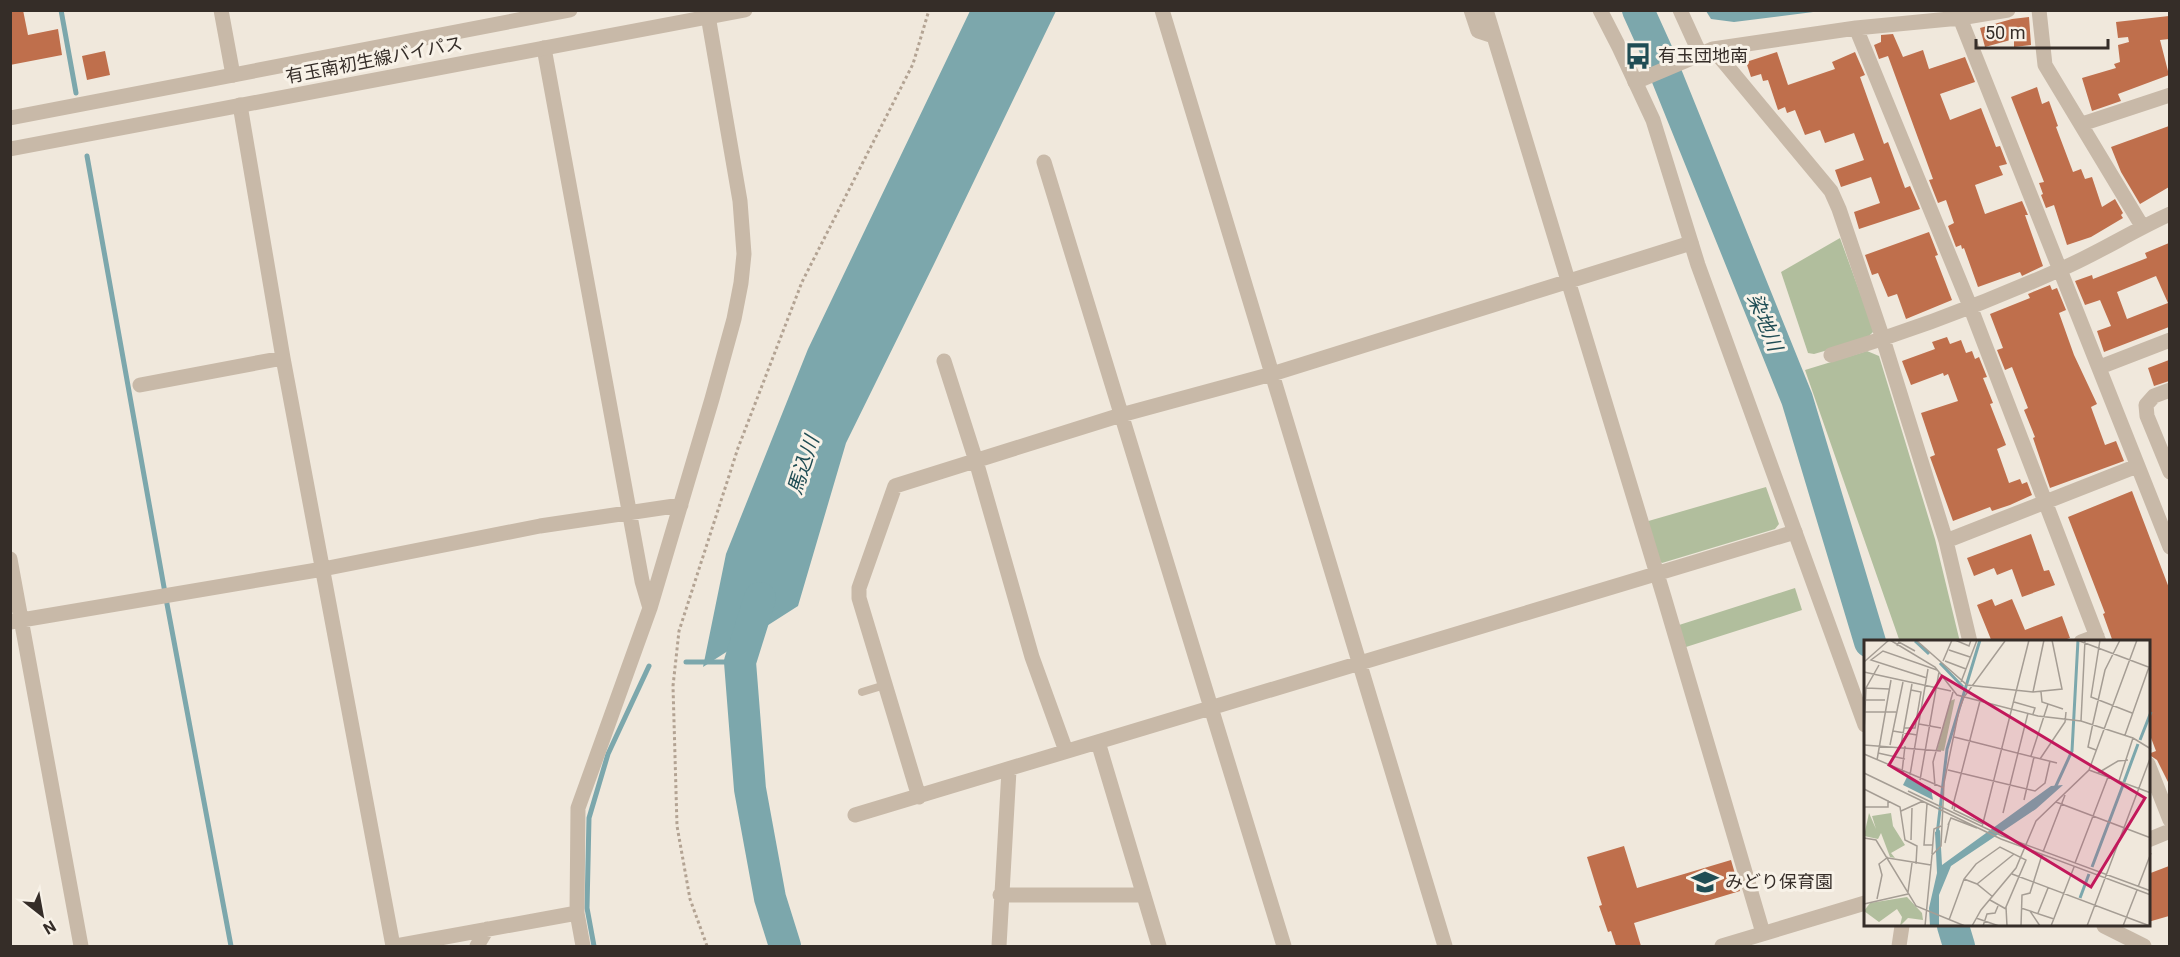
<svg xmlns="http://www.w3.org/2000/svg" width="2180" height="957" font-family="Roboto,'Noto Sans JP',sans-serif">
<rect width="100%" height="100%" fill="#f0e8dc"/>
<path fill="#b1be9d" d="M1840,238L1874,331L1866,339L1814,354L1808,353L1781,272Z
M1867,351L1879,356L1935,539L1960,642H1900L1805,370Z
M1766,487L1779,524L1775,529L1662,563L1656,559L1645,522Z
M1795,588L1802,610L1686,647L1679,625Z"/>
<path fill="#7ca7ac" d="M970,11H1056L935,262L846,443L798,606L703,667L726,554L808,349Z
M1706,11H1821L1734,22L1711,19Z"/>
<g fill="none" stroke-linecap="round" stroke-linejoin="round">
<path stroke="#7ca7ac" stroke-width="5" d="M61,10L76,93
M87,156L167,604L231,946
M686,662H740
M594,946L587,908L589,818L608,754L649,666"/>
<path stroke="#7ca7ac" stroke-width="32" d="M1638,10L1657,52L1797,399L1870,642
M760,598L740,662L750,789L770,898L785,946
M1953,926L1959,946"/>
</g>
<path fill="#bf6f4c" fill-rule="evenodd" d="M10,10H23L28,35L58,29L62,55L10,65Z
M2169,16V39L2160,40L2169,75L2118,94L2121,101L2092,111L2082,78L2116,68L2114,64L2120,62L2118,45L2129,42L2128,37L2118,38L2116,22Z
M2029,17L2031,45L2014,47V39L1985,47L1980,28L2012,19Z
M1893,34L1903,57L1923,50L1929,69L1965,57L1975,82L1940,94L1950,120L1981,108L1996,147L2000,146L2007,164L1999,166L2003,175L1975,185L1985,214L2022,201L2028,215H2025L2043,266L2022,276L2020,272L1978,287L1964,248L1962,249L1961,245L1956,247L1948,226L1954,223L1946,200L1938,203L1929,180L1933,179L1888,56L1879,59L1874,45L1881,42V35Z
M105,51L110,75L87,80L82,56Z
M1777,52L1788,85L1835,69L1832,62L1855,52L1865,75L1860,77L1884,144L1888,142L1905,188L1910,186L1920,209L1859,229L1854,212L1880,203L1871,177L1841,187L1835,170L1864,160L1854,133L1825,143L1820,130L1805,135L1795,110L1787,113L1785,107L1778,110L1768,80L1763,81L1761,74L1751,77L1746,62Z
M2037,87L2042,104L2049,101L2058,126L2056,127L2073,172L2081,169L2085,179L2092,177L2102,207L2115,199L2123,213L2121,215L2123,218L2091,237L2067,245L2054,205L2046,208L2041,195L2043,194L2039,183L2044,182L2011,97Z
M2169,126V187L2140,204L2121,172L2111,147Z
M1929,232L1938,255L1935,256L1952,300L1906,319L1897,294L1888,297L1878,273L1872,275L1865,255Z
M2169,243V327L2104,352L2097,331L2111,326L2100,300L2085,305L2075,281L2092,275L2093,279L2147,258L2145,253ZM2156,276L2168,303L2127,319L2117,292Z
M2050,285L2052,290L2057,288L2066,310L2059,313L2074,355L2097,404L2091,407L2105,445L2116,441L2124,461L2050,488L2033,438L2035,437L2024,410L2028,408L2012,367L2005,370L1997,350L2003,348L1990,314L2030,298L2028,294Z
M1947,337L1950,344L1961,340L1966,353L1972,351L1975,359L1979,357L1987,377L1983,378L1993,403L1990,404L2006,445L1997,449L2009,483L2020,479L2022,484L2027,482L2032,495L2010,505L1992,511L1990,507L1953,521L1930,457L1935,455L1921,413L1958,401L1948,374L1944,376L1943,373L1911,385L1902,361L1935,349L1932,342Z
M2169,360V381L2154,386L2148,368Z
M2132,491L2169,588L2168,782L2157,760L2148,754L2156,751L2148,730V642H2113L2103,614L2105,613L2068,517Z
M2031,534L2044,571L2049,570L2055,585L2022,597L2012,569L1997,575L1994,568L1974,576L1967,558Z
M1992,599L1995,606L2012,599L2025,630L2062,616L2070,638L2058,642H1992L1977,605Z
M1624,846L1637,888L1731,860L1740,891L1634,923L1641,946H1616L1611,931L1608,932L1599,906L1602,905L1587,857Z
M2169,866V916L2148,922V874Z"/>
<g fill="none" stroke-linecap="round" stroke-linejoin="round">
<path stroke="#b3a393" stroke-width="3" stroke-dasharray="3 3" stroke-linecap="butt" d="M707,946L690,899L677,826L673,686L679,631L738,448L802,282L913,64L929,10"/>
<path stroke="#c8b9a8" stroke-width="8" d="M862,692L885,685"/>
<path stroke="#c8b9a8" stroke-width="15" d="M221,10L233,75
M1162,10L1445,946
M1471,10L1478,31L1493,36
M1486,10L1664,597L1763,933
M1680,10L1700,54
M2039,10L2045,65L2142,226
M1960,18L2170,547
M1856,28L1970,306L2099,642
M544,48L642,581L650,608
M1713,49L1831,191L1839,209L1883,339L1946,541L1970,642
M1635,82L1713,49L1856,28L1960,18L2008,10
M240,105L283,358L393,946
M2082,124L2170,95
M1044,162L1284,946
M1831,355C1908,332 1985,303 2059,270C2097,254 2132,231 2170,214
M944,361L976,461L1032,657L1066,751
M2100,367L2170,340
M140,385L283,358
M2170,390L2154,396L2146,405L2147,416L2170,472
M1946,541L2137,466
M10,559L81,946
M10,622L323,569L540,526L681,505
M2081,642L2097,636
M1098,742L1159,946
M2148,764L2170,820
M919,797L859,598V588L895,486L1121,415L1272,374L1691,243
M855,815L1795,532
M2148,840L2170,831
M1000,895H1144
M396,946L577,913
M477,946L487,929
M583,946L577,913L578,808L650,608L712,399L734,319L741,283L744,254L740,201L707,10
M999,946L1009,770"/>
<path stroke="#c8b9a8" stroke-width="15" d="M1600,10L1619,47L1653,120L1698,265L1865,725
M10,118L570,10
M10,149L745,10
M2104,926L2144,946
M1722,946L1865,903
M1899,946L1902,926"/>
</g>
<defs>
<symbol id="bus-bare" viewBox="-9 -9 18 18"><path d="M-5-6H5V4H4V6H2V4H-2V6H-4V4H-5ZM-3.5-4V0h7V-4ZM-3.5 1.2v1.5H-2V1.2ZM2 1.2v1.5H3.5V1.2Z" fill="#204d54" stroke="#f8f2e8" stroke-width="2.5" paint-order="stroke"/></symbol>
<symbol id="school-bare" viewBox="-9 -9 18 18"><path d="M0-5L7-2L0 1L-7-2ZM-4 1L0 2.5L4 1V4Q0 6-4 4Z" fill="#204d54" stroke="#f8f2e8" stroke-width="2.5" paint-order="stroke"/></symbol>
</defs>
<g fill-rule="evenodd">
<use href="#bus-bare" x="1619" y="37" width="38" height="38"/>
<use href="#school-bare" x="1686" y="863" width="38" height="38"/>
</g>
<g text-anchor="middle" stroke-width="6" stroke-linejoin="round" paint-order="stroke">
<g font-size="18" fill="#352d28" stroke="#f8f2e8" text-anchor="start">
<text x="1658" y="62">有玉団地南</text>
<text x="1725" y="888">みどり保育園</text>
</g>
<g font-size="18" fill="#352d28" stroke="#f8f2e8">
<text transform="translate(374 60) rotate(-11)" y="6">有玉南初生線バイパス</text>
</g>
<g font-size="20" font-style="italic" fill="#204d54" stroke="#f8f2e8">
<text transform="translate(1765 322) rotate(68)" y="7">染地川</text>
<text transform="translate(803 465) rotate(-72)" y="7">馬込川</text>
</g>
</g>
<g transform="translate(1864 640)">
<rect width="286" height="286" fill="#f0e8dc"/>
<path d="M91,59L80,111L73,110L86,61ZM5,173L12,189L8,176L27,173L29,186L41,205L27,213L31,218L26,217L17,193L14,199L0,196ZM43,257L58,273L59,280L44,278L36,286L38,277L33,269L15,282L0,271L6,263Z" fill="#b1be9d"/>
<path d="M43,137L67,148L69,160L39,145ZM199,145L172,169L87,226L75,255V286H66L65,268L73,233L71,192L76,190L78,225L187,146Z" fill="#7ca7ac"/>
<path fill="none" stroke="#7ca7ac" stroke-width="3" d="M51,1L65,14M76,23L99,47M276,100L287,72M260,142L274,104M191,148L208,111L214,0M73,195L83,109L116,0M228,227L259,145M216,258L225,234"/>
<path fill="none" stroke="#a59d94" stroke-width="1.5" d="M26,0L71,27L93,55L174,76L217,81L269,98L287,109M52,0L103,45L169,52L198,49L188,0M91,0L105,6L107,0M213,0L287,28M236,0L227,57L268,73M33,6L35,2L51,11M85,10L106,17M79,21L88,0M81,21L102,29M0,22L25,0M0,32L87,51M63,38L7,20L19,11L73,30M97,42L113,0M2,48L25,49M169,52L180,0M177,52L178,62L199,69M1,60H21M150,62L171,68L169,74M1,72H32M217,81L221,0M55,84L77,88M40,88H51L57,52L47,50M0,91L2,48L15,25M29,91L53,95M261,95L285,27M90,97L193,123M0,105L77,111M26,105L39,42M37,105L48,44M232,110L224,107L229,83L241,30L256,0M14,113L41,119M0,114L80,148M167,116L184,64M176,119L201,82L202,72M13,120L27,40M84,130L171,151L181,143L186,121M225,130L287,153M38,132L41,106M0,133L137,199L287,255M234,133L254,121L264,120M46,135L64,29M56,140L75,32M255,141L269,98M71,146L69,122L89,52M0,149L36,167L41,200L53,206L52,224M44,151L138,196L287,251M160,160L170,117M192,162L287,198M63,164L60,205H69M91,166L90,170L119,184M0,167H24V160M88,169L116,61M37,171L59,161M139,173L164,73M84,185L87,178L113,188M118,187L165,0M0,198L12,200L52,266L101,286M47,200L48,168M81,203L85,183M179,212L201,155M68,214L70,189L77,186M24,218L67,225M211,223L244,137M148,234L286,286M100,239L113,244L129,257M113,244L150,214M274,247L287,213M44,252L48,223M13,259L18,235L15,224L24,217M126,260L142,269M0,264L44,254M157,268L190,279M166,271L176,286M174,273L184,248M112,278L135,286M85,280L100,239L112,224L136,207L162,220L142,267L143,286M61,286L68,215L77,206L80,143L95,70L100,57L141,1M108,286L117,270L152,228L172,181L225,130L273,0M119,286L123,274L131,273L134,266M157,286L158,255L166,253L178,215M187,286L210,227M223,286L287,116M259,286L273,250"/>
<path fill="#c2185b" fill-opacity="0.15" stroke="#c2185b" stroke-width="3" d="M78,36L281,158L227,247L25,125Z"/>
<rect width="286" height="286" fill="none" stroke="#352d28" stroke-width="3"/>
</g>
<rect width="2180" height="957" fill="none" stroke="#352d28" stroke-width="24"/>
<g transform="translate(42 915) rotate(149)" stroke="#f8f2e8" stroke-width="4.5" paint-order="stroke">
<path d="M0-4.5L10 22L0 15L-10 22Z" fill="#352d28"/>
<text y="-9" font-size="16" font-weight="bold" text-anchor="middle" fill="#352d28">N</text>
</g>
<path d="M1976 39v9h132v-9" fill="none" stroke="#352d28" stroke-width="3"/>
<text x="1985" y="39" font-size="18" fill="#352d28" stroke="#f8f2e8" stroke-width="4.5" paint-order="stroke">50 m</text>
</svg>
